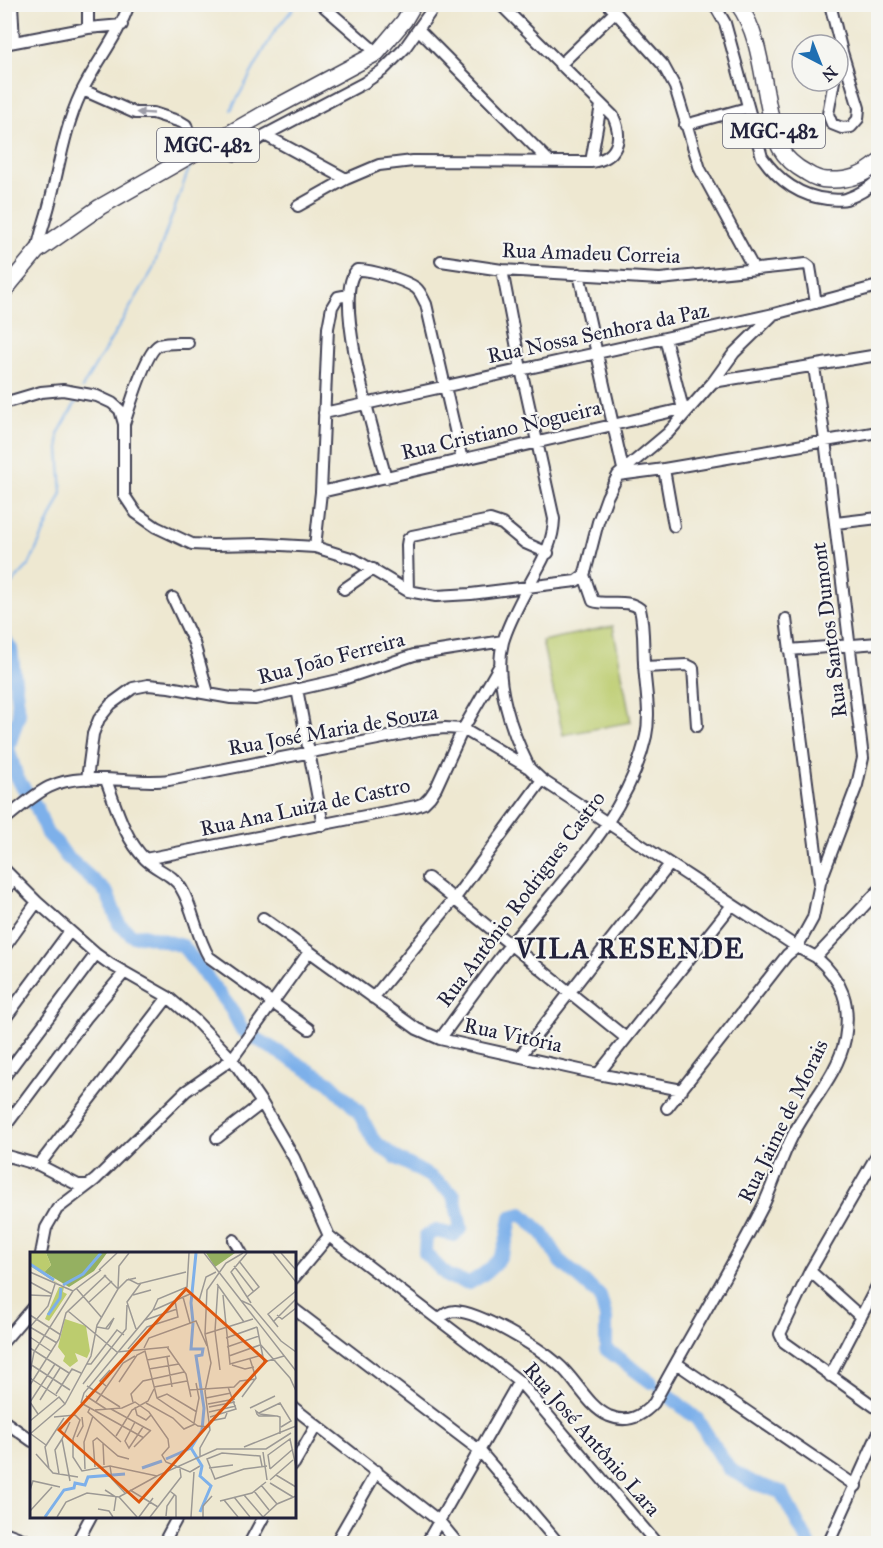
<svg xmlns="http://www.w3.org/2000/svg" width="883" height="1548" font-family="'IM FELL Great Primer',serif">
<rect width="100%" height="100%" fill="#f6f6f2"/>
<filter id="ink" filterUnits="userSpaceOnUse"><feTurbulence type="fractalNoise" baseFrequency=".0167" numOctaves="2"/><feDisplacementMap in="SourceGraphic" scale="12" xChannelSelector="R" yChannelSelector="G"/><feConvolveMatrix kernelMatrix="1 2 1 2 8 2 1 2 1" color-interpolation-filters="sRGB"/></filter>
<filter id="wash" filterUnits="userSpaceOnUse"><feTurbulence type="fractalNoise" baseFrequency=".008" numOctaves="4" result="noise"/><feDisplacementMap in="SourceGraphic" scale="24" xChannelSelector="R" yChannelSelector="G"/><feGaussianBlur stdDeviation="1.35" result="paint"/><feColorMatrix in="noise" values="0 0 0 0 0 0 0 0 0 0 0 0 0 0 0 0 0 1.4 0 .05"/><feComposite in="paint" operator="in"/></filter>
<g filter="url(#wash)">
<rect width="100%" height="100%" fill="#eee8d1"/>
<path fill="#bccc6e" stroke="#6f7754" stroke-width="1.5" d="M613,626L631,722L563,735L542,641Z"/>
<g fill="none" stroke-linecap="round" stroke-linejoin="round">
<path stroke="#7db0ea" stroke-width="2" d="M231,110L274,32L297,4
M82,388L152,271L191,163
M4,592L29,565L62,493L58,434L76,402"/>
<path stroke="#7db0ea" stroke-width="14" d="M4,638L11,649L19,714L8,748L17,778L37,808L47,834L56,842L66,856L107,893L119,924L133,936L143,935L183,946L231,1009L242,1030L330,1083L358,1111L374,1141L395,1157L431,1177L454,1195L461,1228L454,1235L436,1231L426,1236L425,1253L448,1277L469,1283C502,1265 505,1253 511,1217L522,1214L543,1234L560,1261L600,1296L606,1318V1349L651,1382
M662,1390L697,1419L729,1469L754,1483L781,1492L809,1544"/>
</g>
</g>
<g filter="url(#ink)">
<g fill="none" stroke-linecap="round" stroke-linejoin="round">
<defs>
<path id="minor" d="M12,4L14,42
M88,4V28
M321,4L377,53
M608,4L663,65L675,87L700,169L754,269
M714,4L725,23L762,157C778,180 798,196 827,199C833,199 840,201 846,199C858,195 869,188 878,180
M830,4L842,52L859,108L858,119L851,127L842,128L832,124L828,114L834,81
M419,30L549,161
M4,44L88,28L122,25
M560,65L615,12
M83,90L135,113H153L181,122L186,125L188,131L182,160
M685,125L747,108
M265,135L346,179
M235,155L265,135L364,83L383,70L404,49L436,4
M591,162L601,105
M298,206L346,179L379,165L413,161L591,162C617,159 624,139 613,116L500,4
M37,251C40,233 47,216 51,198C60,162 65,127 81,93C96,62 118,37 129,4
M441,261L502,270L660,279L806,264L810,267L816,303
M502,270L521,369L554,519C553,546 540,564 528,587C519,604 508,624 503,642C493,680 512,733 529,767
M579,274L623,469
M665,338L683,409
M814,367L825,440L863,758L857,785L821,880
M713,382L878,355
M4,403L41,392L63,390L97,396L112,403L120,410L124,424V495L136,513L156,527L192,544L213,545L264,544L315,547L354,559L408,591L436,596L471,594L576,581L584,575L586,569L598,522L607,497L618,475L668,433L713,382L734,353L774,314
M324,413L774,314L878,286
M124,424C129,409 146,351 159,345C168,342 179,343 188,343
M664,469L674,526
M618,475L664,469L878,432
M386,478C377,443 330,294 357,270C370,269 405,280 416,288C421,292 423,299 426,304L462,460
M321,492L691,407
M836,523L878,518
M315,547L321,492L328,328L332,307L338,297L349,295
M344,589L373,569
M408,591L407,545L408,539L412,536L490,520L502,524L525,543L548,553
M173,598L194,643L208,693
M789,650L878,643
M644,667L687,665L693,668L697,726
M297,689L323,825
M87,779L93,734L99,719L111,704L133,688L148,685L169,687L231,698L255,699L343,679L414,655L503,641
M106,780C116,806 124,838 145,859C156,870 173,874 181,888C194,909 196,936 209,957L309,1029
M4,820C18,809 33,795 49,787C83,770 132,785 169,780L424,730L445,728L463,729L529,768L542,780L797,947L813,918L820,883L786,619
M145,859L416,806L424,803L430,797L436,788L463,729L500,665
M4,869L37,902L96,954L110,964L168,997L195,1020L232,1059L262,1103L294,1158L329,1236L519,1381L657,1544
M428,878L626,1038
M4,891L14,880
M263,918L417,1029L440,1039L598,1074L682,1090
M4,948L37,902
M373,998L455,898L542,780
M4,1020L70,931
M440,1039C464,1007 486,974 511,944C561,880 628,818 646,736C651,712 645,687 644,663C643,646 644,626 640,609C628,598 607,606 593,601L584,575
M520,1056L670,864
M598,1074L732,905
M4,1077L96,954
M667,1108L787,955L797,947L816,957L878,891
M4,1128L86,1018L124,973
M217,1138L262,1103
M878,1153L810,1271L780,1334L784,1342L878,1409
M4,1155L39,1165L78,1185H88
M39,1165L168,997
M234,1240L242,1254
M41,1254L46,1228L57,1209L95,1180L186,1091L232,1059L309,952
M810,1271L861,1317
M294,1278L329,1236
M294,1309L479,1450L559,1544
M439,1319C444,1315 448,1311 455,1311C480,1312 538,1347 558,1364C576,1379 587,1406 609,1416C628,1424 642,1416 654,1403C689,1337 729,1273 763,1206C774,1183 781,1158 793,1135C809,1103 838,1075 845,1039C851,1003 843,981 816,957
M4,1341L32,1308
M676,1363L856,1486
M830,1376L878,1284
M294,1408L439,1521L458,1544
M4,1421L32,1441
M294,1464L316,1426
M4,1532L36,1544
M830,1540L878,1434
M76,1544L91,1516
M163,1544L178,1516
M249,1544L264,1516
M335,1544L377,1471
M426,1544L519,1381"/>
<path id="highway" d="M738,4C760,34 762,78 770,113C772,125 774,137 780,148C786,159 796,167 807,173C813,177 820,180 828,180C848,181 863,176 878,163
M4,291L37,251L100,207L265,113L377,53L404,21L414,4"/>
</defs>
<use href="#minor" stroke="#414052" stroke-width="14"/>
<use href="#highway" stroke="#414052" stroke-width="18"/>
<use href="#minor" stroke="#fff" stroke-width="10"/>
<use href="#highway" stroke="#fff" stroke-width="15"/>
</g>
<defs><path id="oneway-solid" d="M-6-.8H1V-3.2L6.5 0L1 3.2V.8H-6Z" transform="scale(1.5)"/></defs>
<use fill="#9c9ca7" href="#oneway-solid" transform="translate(145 113) rotate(-177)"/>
</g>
<g text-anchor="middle" stroke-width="4.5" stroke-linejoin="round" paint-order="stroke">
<g fill="#f6f6f2" stroke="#626272" stroke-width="1.5">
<rect x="723" y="114" width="102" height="34" rx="4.5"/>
<rect x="157" y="128" width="102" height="34" rx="4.5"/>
</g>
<g font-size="20" font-weight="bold" fill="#22223b">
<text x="774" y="138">MGC-482</text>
<text x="208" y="152">MGC-482</text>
</g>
<g font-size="21" fill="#22223b" stroke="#f6f6f2">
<text transform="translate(591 253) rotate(2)" y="7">Rua Amadeu Correia</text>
<text transform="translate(598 333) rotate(-12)" y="7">Rua Nossa Senhora da Paz</text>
<text transform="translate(501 430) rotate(-13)" y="7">Rua Cristiano Nogueira</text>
<text transform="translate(829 630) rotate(-97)" y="7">Rua Santos Dumont</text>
<text transform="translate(331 658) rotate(-15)" y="7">Rua João Ferreira</text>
<text transform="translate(333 730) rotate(-10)" y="7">Rua José Maria de Souza</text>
<text transform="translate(305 807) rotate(-12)" y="7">Rua Ana Luiza de Castro</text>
<text transform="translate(521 899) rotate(-53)" y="7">Rua Antônio Rodrigues Castro</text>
<text transform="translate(513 1035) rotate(12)" y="7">Rua Vitória</text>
<text transform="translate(783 1121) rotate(-64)" y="7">Rua Jaime de Morais</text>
<text transform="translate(592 1439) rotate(49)" y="7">Rua José Antônio Lara</text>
</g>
<g font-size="27" font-weight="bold" letter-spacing="1.5" fill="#22223b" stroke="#f6f6f2">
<text x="630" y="958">VILA RESENDE</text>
</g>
</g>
<g transform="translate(30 1252)">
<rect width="266" height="266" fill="#eee8d1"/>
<path d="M16,1H77L64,19L39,35L14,20L21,13ZM176,1H205L185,15Z" fill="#95b061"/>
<path d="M0,1H16L21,13L14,21L30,33L0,14ZM29,35H34L33,40L37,42L19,69L15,67ZM35,67L56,74L60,99L57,106L45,101L48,109L40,115L33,109L35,104L28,95Z" fill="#bccc6e"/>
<path fill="none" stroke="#7db0ea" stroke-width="3" d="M0,12L24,28M33,33L53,22L71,1M18,63L30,46L31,36M163,70L161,51L166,1M163,71L161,97H173L172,103L166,104L174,156L172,178L161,196L172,214L170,224L181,234L170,260M136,207L161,196M112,216L132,209M15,265L34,238L44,236L45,231L55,233L58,225L95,222"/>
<path fill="none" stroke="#9c9995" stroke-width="1.5" d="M174,1L266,119M217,1L201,20L221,51M243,1L266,30M251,1L266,18M209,9L229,35L217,45M204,14L224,40M69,18L87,1M0,20L43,39M74,23L88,37L97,28L106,26M98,27L108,32L156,20M0,30L22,42M187,32L214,70M188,34L185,79L190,118M46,36L72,66M0,43L22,44M103,43L121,38M193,43L200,112L232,103M153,45L160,71M210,48L221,53L251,89L266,100M169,49L176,25L186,20M58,51L82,29M124,58L160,42M38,59L87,100L139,95M0,63L31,83M247,63L252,67L266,56M115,68L147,57M243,70L266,47M0,75L18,54L25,32M0,75L27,91M67,75L78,77L79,76L84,66L76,76M227,75L234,110L254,104M248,75L238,62L266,39M106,77L97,50L111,31M175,82L223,67M0,85L22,100M196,86L227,75M230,92L260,126L266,139M137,95L156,122L161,145M197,95L229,84M0,96L39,121M114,96L119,86L166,69L177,94M98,97L117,75L148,65L145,49M199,104L230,93M137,105L142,135M117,108L140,104M0,112L40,138M57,112H61L87,78L94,83M202,113L215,117L224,115M119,117L149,112M0,121L4,100L43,39L71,18M0,126L27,144M89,130L107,103L115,99L127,146L168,174L180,175M53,132L96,77L97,53M0,133L29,87L36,61L76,23M57,134L90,155M76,134L70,129L80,118M124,135L157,129M159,138L204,135L210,129L226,127M26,142L42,117L51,121M56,144L76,157M212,145L226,126L220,107M127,146L137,142L167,160M176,146L201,141M10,148L30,116M66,150L93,111L105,104M103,150L101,142L113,129L154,120M51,151L54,141L123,58L128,47L157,35L159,1M51,151L114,186M116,151L143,166L154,177L165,172M35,152L61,104L67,73L88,37L89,14L99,1M178,152L205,147M105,155L107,163L116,168L121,163M179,155L205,150M60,156L58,160L91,190M220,156L245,144M81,157L121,179M65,158L92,156L105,150L119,160L138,187L139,195L132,203L136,210L160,220L170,214M179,160L206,154M229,161L250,151L261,169L251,175M8,162L0,150L25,112M247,164H229L227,162L226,159L230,162L246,164H247L250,165V182M24,165L45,163L50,168L43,187V205L52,219L80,214L127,224L187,197H236L261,181M180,165L206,157L198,135M0,169L29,145L35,152L0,182M180,169L195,166L197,161M105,170L95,189L99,196L113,175M164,171L169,146L166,131M1,182L16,193M86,184L102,158L118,149L124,137M47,185L53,174L52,165M73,191L74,213M104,195L121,178M214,195L266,174M233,200L237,228M6,202L23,221L48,225M170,205V196L180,178L175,139L181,111L175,82L177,38L196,11L213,1M80,214L82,227L95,241M232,214L230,204L192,201L177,207L185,227L214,217L237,214M65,215L63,189L67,186L88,204L99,207M179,216L203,213M19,217L15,195L34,166M55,217L54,190L63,164M240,217L238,203L260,187L266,215M240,217L263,197M29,222L25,198L32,187M246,223L266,235M240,228L263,208M40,229L32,187L40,170M240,231L263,245M231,233L247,252M0,238L3,229L30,235M75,238L86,245L84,259M100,238L128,255M140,239L146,244V265M224,239L239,258M214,243L233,265M89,245L107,265M204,245L220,265M194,248L208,265M190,249L222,241L236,230M68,257L79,259L83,265M0,259L22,235M136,264L137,254L145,242M27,265L36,250L57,241L89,245L127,224M109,265L123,246M120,265L151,225L150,217M161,265L164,220M173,265V254L182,244M233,265L247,252L266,244"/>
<path fill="#de560e" fill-opacity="0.15" stroke="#de560e" stroke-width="3" d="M156,37L236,109L109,250L29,178Z"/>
<rect width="266" height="266" fill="none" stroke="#22223b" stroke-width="3"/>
</g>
<rect width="883" height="1548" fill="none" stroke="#f6f6f2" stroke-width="24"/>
<g transform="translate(820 63) rotate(138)"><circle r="28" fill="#f6f6f2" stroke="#a1a1a9" stroke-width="1.5"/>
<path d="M0-4.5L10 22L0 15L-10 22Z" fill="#1f6fb2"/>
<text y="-9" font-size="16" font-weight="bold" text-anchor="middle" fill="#22223b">N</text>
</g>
</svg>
